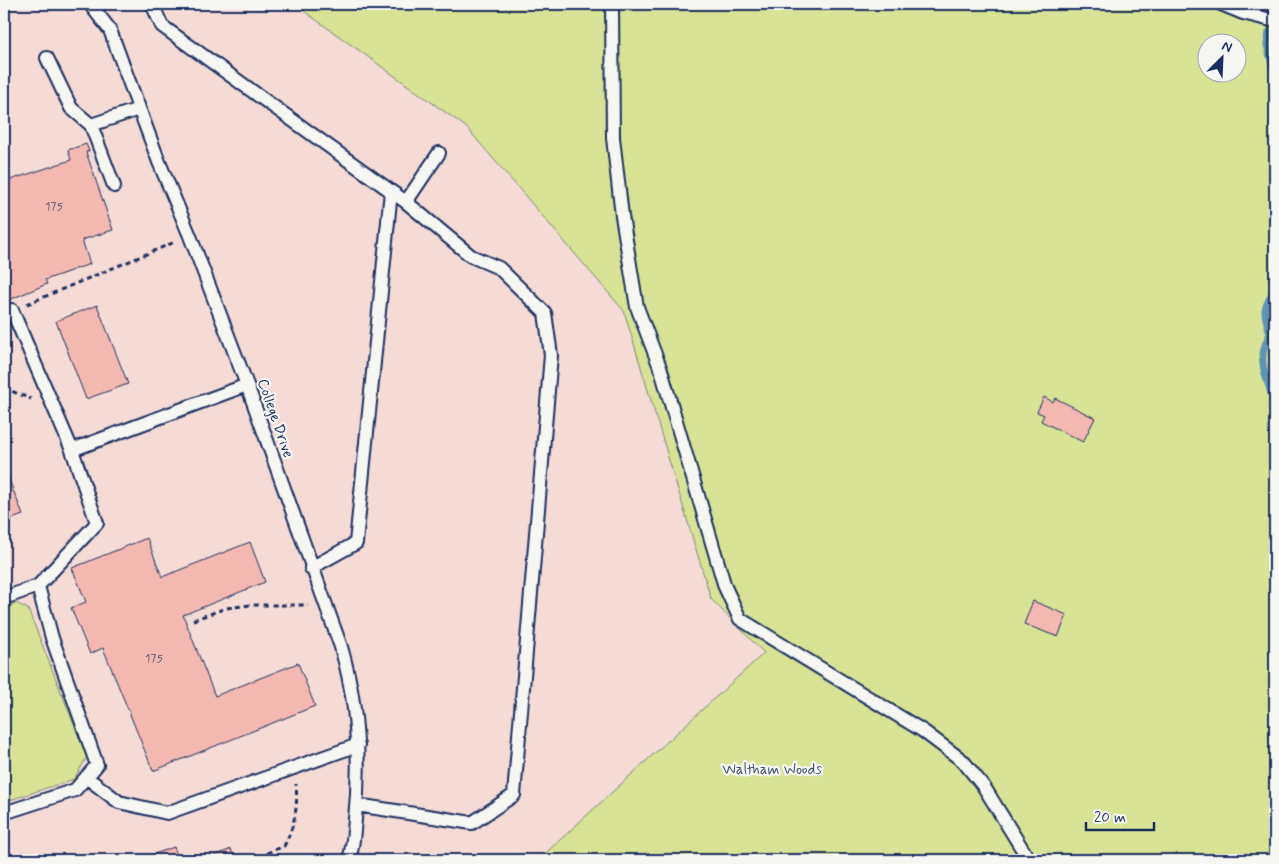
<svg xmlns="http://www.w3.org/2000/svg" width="1279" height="864" font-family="Mynerve,sans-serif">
<rect width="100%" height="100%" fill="#f5eae5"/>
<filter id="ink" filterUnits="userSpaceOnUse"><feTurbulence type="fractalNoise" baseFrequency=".02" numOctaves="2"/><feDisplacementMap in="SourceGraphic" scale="10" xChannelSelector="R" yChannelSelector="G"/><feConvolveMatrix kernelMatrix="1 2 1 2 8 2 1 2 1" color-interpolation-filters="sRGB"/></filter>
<g filter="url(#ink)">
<path fill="#f4dbd6" d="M4,4H294L466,127L624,311L711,599L764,653L538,860H4Z"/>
<path fill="#d8e395" stroke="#7a897a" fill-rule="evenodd" d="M294,4H1275V860H538L764,653L711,599L624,311L466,127ZM1206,42H1236V72H1206Z
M16,603L28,609L87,757L74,779L4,802V608Z"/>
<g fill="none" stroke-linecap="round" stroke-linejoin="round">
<path stroke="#6093b5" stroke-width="7" d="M1268,4L1269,7
M1269,32L1267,45L1275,77
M1275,288C1262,312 1263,308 1270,334C1252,366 1273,383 1275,413
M1275,420L1271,428L1275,439"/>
</g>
<path fill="#f3b8b2" stroke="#1b2f5e" d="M86,144L89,151L86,152L113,230L82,240L90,264L45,280L47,284L4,302V182L71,160L68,150Z
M97,305L128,384L86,399L56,321Z
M1044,397L1053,402L1055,398L1095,418L1083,442L1041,421L1044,415L1037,412Z
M4,467L23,515L4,522Z
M147,538L162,577L250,542L265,582L183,615L215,696L298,663L315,706L153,771L103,648L90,654L71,608L86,602L72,568Z
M1033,601L1067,615L1058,637L1024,624Z
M174,847L179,860H138Z
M231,849L235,860H213L212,857Z"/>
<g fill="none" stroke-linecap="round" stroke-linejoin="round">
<defs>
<path id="service" d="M90,4L110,30L159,162L190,236L247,385L341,647C357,702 361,761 355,819C354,833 353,847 349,860
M152,4L162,26L406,202L471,256L499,268L545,313L551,355L514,795L472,823L357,805
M612,4L613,138L622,216L637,307L661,370L725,587L740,619L923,731L963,761L984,787L1029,860
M1221,4L1243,13L1275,21
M47,58L71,108L91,125
M114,186L91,125L139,109
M406,202L439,153
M4,313L12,310L72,450L247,385
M311,568L356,543L391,191
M4,598L38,586L97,523L72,450
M86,777L119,802L167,813L358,745
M4,813L75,790L97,765L52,638L38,586"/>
</defs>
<use href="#service" stroke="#1b2f5e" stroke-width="16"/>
<path stroke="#1b2f5e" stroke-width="3" stroke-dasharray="5 4" stroke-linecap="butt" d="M27,304L175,242
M4,388L31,399
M193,620L226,608L250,605H308
M250,860L284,846C295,825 298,807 296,784"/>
<use href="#service" stroke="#f6f6f2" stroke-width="12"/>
</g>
</g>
<g text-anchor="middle" stroke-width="4.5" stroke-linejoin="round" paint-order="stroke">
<g font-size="12" fill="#515173">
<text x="54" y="210">175</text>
<text x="154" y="662">175</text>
</g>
<g font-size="15" fill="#1b2f5e" stroke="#f6f6f2">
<text transform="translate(276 418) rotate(71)" y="5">College Drive</text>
</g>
<g font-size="15" fill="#415369" stroke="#f6f6f2">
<text x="772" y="774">Waltham Woods</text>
</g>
</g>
<rect width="1279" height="864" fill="none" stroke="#f6f6f2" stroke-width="20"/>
<rect x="10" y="10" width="1259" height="844" fill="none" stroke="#1b2f5e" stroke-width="2" filter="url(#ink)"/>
<g transform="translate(1222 58) rotate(24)"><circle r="24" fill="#f6f6f2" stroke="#9ea6b7"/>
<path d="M0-4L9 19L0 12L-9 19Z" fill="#1b2f5e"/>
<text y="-8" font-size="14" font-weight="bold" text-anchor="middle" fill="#1b2f5e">N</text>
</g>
<path d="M1086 822v8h68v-8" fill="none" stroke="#1b2f5e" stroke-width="2.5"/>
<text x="1094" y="822" font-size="15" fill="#1b2f5e" stroke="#f6f6f2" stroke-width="4" paint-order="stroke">20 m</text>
</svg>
